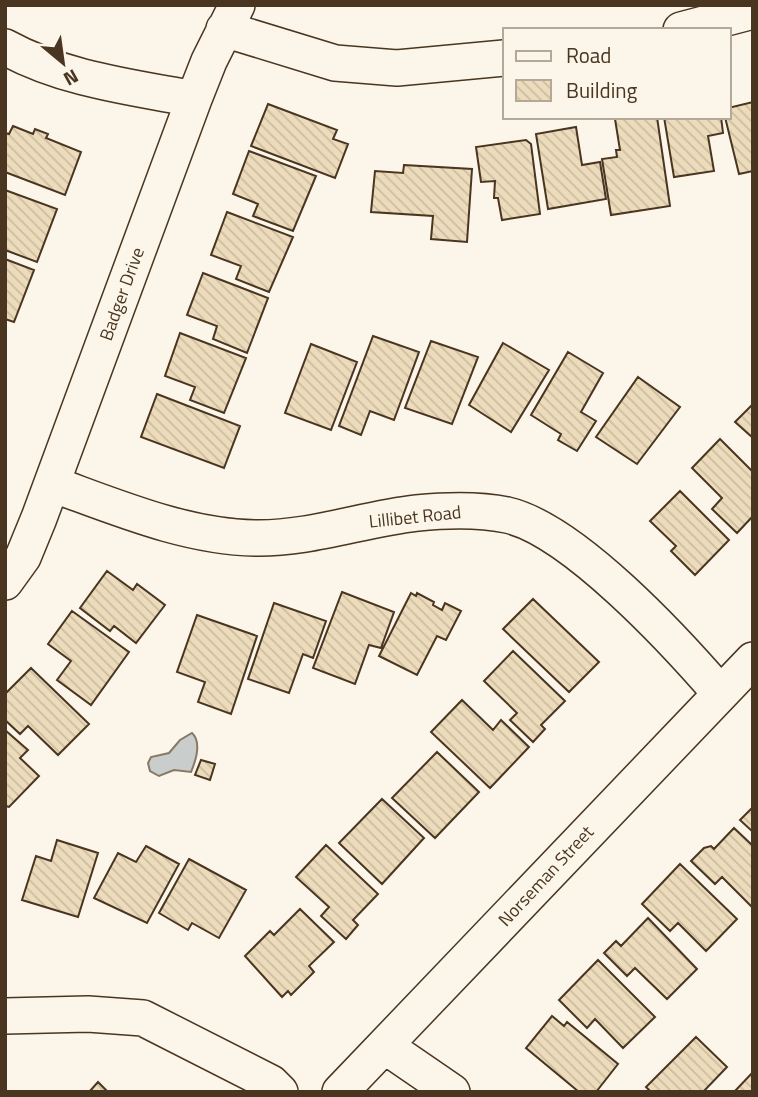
<svg xmlns="http://www.w3.org/2000/svg" width="758" height="1097" font-family="'Titillium Web',sans-serif">
<defs>
<pattern id="building-back-hatch" width="6" height="6" patternUnits="userSpaceOnUse" patternTransform="scale(1.75)"><rect width="6" height="6" fill="#ecdcbc"/><path d="M-1 5l2 2M0 0l6 6M5-1l2 2" fill="none" stroke="#ccbda1"/></pattern>
</defs>
<rect width="100%" height="100%" fill="#fbf6e9"/>
<path fill="#c9cecd" stroke="#887966" stroke-width="2" d="M192,733C202,742 196,760 191,772L174,770L159,776L150,771L148,763L151,757L169,753L180,740Z"/>
<path fill="url(#building-back-hatch)" stroke="#4a3520" stroke-width="2" d="M753,102V171L739,174L725,117H728V108Z
M268,104L337,130L333,139L348,144L335,178L251,146Z
M628,117H657L670,206L611,215L602,159L617,157L616,150H620L615,119Z
M664,117H721L723,133L708,136L714,171L674,177Z
M13,126L33,134L35,129L48,134L46,138L81,152L65,195L5,172V133L9,134Z
M576,127L582,165L600,162L606,199L548,209L536,134Z
M526,140L531,144L540,214L502,220L498,198H494L495,181L481,182L476,147Z
M249,151L316,176L293,231L253,216L258,204L233,194Z
M404,165L472,169L467,242L431,239L433,216L371,212L375,171L403,173Z
M5,190L57,209L37,262L5,250Z
M227,212L293,237L269,292L236,279L241,266L211,255Z
M5,259L34,270L14,322L5,319Z
M203,273L268,298L247,353L213,339L217,326L187,315Z
M180,333L246,358L224,413L190,400L195,387L165,376Z
M373,336L419,352L394,420L370,411L361,435L339,426Z
M431,341L478,357L452,424L405,408Z
M503,343L549,370L511,432L469,405Z
M311,344L357,362L331,430L285,413Z
M568,352L603,373L581,412L596,421L577,451L558,440L561,434L531,415Z
M638,377L680,407L637,464L596,437Z
M157,394L240,426L224,468L141,437Z
M753,404V438L735,422Z
M720,439L753,472V516L737,533L712,509L722,498L692,468Z
M680,491L729,540L695,575L671,551L676,546L650,521Z
M107,571L133,590L137,584L165,605L136,643L114,626L110,631L80,608Z
M342,592L394,612L381,648L369,645L355,684L313,668Z
M411,593L416,596L417,593L434,602L433,605L442,610L445,603L461,611L446,640L437,636L417,675L379,656Z
M533,599L599,662L569,692L503,629Z
M274,603L326,621L313,658L303,654L289,693L248,679Z
M72,611L129,652L91,705L57,680L71,661L48,644Z
M197,615L257,636L231,714L198,702L205,682L177,672Z
M513,651L565,701L541,725L545,729L533,742L510,720L517,713L484,681Z
M31,668L89,724L58,755L28,726L20,734L5,720V694Z
M462,700L493,730L501,720L529,747L490,788L431,732Z
M5,730L28,750L20,758L39,776L9,807L5,806Z
M437,752L479,792L435,838L392,798Z
M201,760L215,764L210,780L195,775Z
M382,799L424,838L382,884L339,843Z
M751,809L753,810V832L740,820Z
M734,828L753,846V908L722,877L715,884L691,861L704,848L711,846L714,849Z
M57,840L98,853L78,917L22,900L36,856L51,861Z
M326,845L378,894L353,920L358,925L346,939L321,916L329,907L296,877Z
M146,846L179,864L147,923L94,898L118,853L136,862Z
M189,859L246,890L219,938L192,923L188,930L159,913Z
M680,864L737,919L706,951L678,923L670,931L642,904Z
M300,909L334,942L309,966L314,972L291,995L288,991L282,997L245,956L270,931L274,935Z
M648,918L697,969L667,999L635,968L627,976L604,953L616,941L621,946Z
M598,960L655,1017L623,1048L595,1019L587,1028L559,1000Z
M552,1016L564,1026L567,1022L618,1064L596,1092H579L526,1048Z
M696,1037L727,1067L703,1092H651L646,1087Z
M753,1072V1092H734Z
M98,1082L108,1092H89Z"/>
<g fill="none" stroke-linecap="round" stroke-linejoin="round">
<defs>
<path id="minor" d="M224,29L335,63L397,68L504,58
M681,30L753,11
M5,47C63,79 130,87 194,99
M52,484C116,507 186,537 255,538C310,539 363,519 417,513C447,510 478,509 507,515C573,530 675,641 720,693
M5,582L23,557L39,518L194,99L209,61L237,5
M5,1016L88,1014L143,1018L271,1083L280,1092
M385,1046L452,1092
M340,1092L753,660"/>
</defs>
<use href="#minor" stroke="#4a3520" stroke-width="38"/>
<use href="#minor" stroke="#fbf6e9" stroke-width="35"/>
</g>
<g text-anchor="middle" stroke-width="5" stroke-linejoin="round" paint-order="stroke">
<g font-size="18" fill="#4a3520" stroke="#fbf6e9">
<text transform="translate(122 294) rotate(-70)" y="6">Badger Drive</text>
<text transform="translate(415 517) rotate(-6)" y="6">Lillibet Road</text>
<text transform="translate(546 876) rotate(-47)" y="6">Norseman Street</text>
</g>
</g>
<rect width="758" height="1097" fill="none" stroke="#4a3520" stroke-width="14"/>
<rect x="503" y="28" width="228" height="91" fill="#fbf6e9" stroke="#b4a999" stroke-width="2"/>
<rect x="516" y="51" width="35" height="10" fill="#fbf6e9" stroke="#b4a999" stroke-width="2"/>
<text x="566" y="63" font-size="21" fill="#4a3520">Road</text>
<rect x="516" y="80" width="35" height="21" fill="url(#building-back-hatch)" stroke="#b4a999" stroke-width="2"/>
<text x="566" y="98" font-size="21" fill="#4a3520">Building</text>
<g transform="translate(63 63) rotate(151)" stroke="#fbf6e9" stroke-width="5" paint-order="stroke">
<path d="M0-5L12 26L0 18L-12 26Z" fill="#4a3520"/>
<text y="-10" font-size="19" font-weight="bold" text-anchor="middle" fill="#4a3520">N</text>
</g>
</svg>
